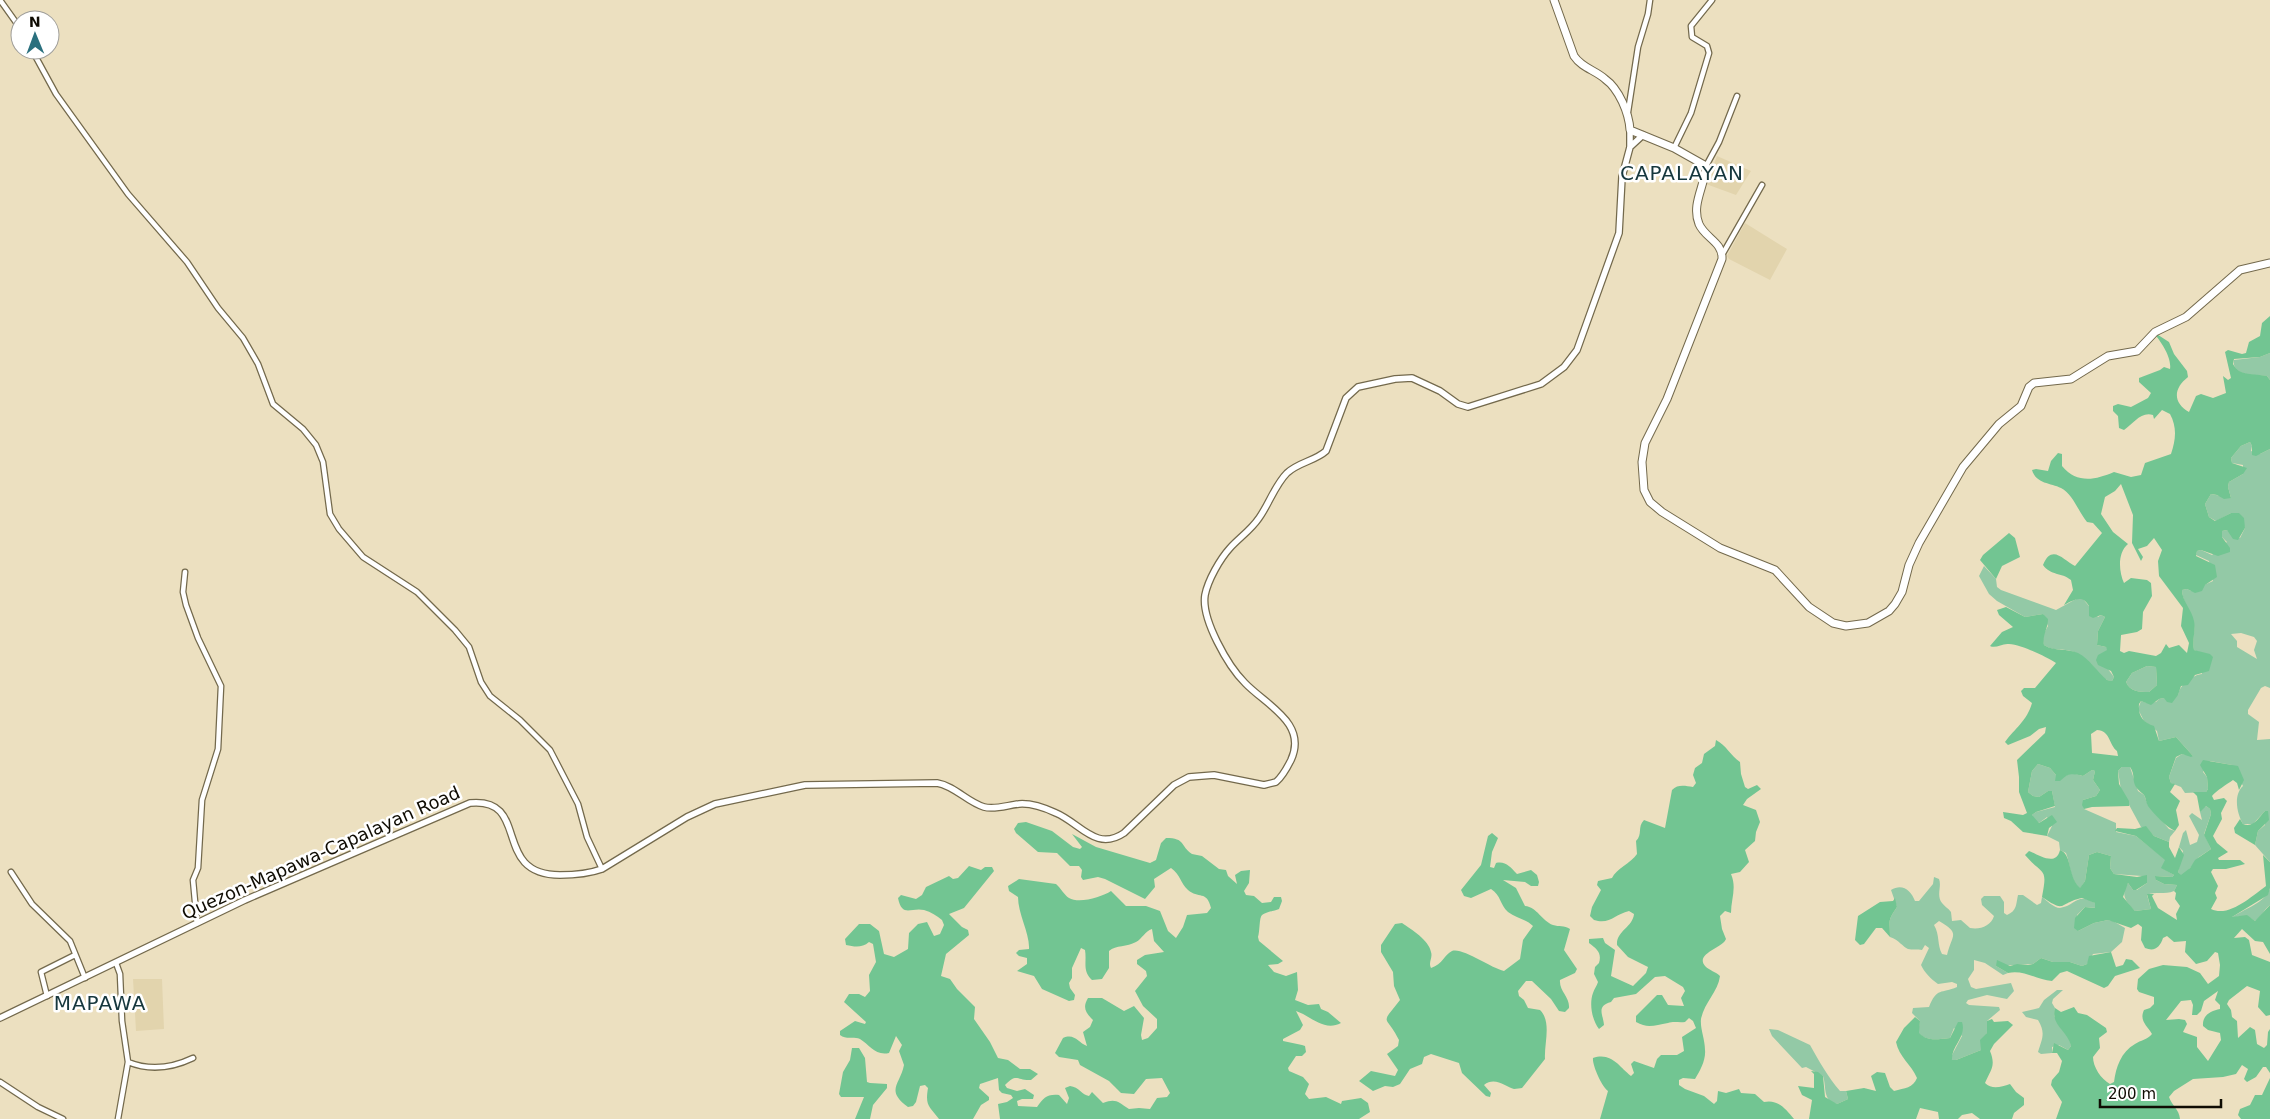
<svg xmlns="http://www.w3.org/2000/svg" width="2270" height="1119" font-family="'DejaVu Sans',sans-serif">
<rect width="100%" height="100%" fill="#ece0c0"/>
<path fill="#e2d4ad" d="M1717,156L1751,171L1736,195L1706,184Z
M1745,223L1787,249L1770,280L1729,259L1727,256Z
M133,979H162L164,1029L136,1031Z"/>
<path fill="#93c9a6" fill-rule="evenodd" d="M2270,353V380L2267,376C2256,375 2231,376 2234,360L2260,357Z
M2250,442L2252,446L2251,451L2260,454L2270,449V688L2265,686L2261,688L2248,710V714L2259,722L2257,740L2270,739V862L2255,845L2258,831L2265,825V811L2253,824H2243C2237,814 2233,795 2243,786L2232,765L2210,761L2203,772L2207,777L2208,789L2206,792L2185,793L2181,787L2171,783L2169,777L2176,758L2182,754L2193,756L2176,737L2159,741L2157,731L2144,721L2138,709L2141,701L2147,703L2156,702L2159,699L2178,695C2180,684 2193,675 2202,674L2201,653L2194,650C2192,642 2195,633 2194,625C2192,613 2182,602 2182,590L2187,589L2191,591L2213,581L2209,561L2196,555L2197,551L2201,550L2212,555L2227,542L2222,537V531L2227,530L2240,538L2245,528L2238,513H2231L2216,521L2209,517L2205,504L2211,494L2231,498L2228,487L2229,482L2243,474V465L2232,463L2231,458L2241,446ZM2241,633L2254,637L2257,641L2254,650L2257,659L2237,647V641L2231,634Z
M1984,566L1996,579L1997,587L2001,590L2056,610L2078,598L2083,599L2098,617L2101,615L2105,617L2098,631L2097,645L2106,647L2108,650L2098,656L2114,677L2112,681C2100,680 2097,668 2088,661C2083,658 2076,652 2071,651C2060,648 2056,652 2044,645L2042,637L2048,626L2043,614L2025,617L1997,601L1989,594L1979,576Z
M2147,666L2156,667L2157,685L2149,692C2140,692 2130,692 2126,682L2132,673Z
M2038,764L2050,768L2056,775V781L2071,773L2083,776L2092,770L2095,771L2093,780L2100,790L2096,796L2083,800L2084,809L2116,823V832L2136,836L2166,860L2164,869L2174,875L2172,877L2156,876V880L2164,884L2177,885L2174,891C2165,895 2155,891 2147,895L2151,909L2135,911C2126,901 2120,896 2128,883L2133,890H2137L2147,883L2142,876L2114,874L2110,868L2111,856L2097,852L2089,855L2085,881L2080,889C2069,878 2071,866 2066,853L2060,850L2059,842L2047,836L2052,826L2047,817L2039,823L2034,820L2032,815L2036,812L2055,807L2052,791H2048L2039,797L2033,796L2028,792L2032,771Z
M2122,767H2130L2138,791L2144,795L2148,805L2169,829L2175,831L2170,837L2169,842L2154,836L2146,827H2141L2121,790L2118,771Z
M2206,806L2210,809L2211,814L2204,834L2211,849L2199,857L2186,873L2181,876L2178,872L2183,851L2179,847L2183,833L2186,830L2190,845L2197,842L2199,835L2189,816L2192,813L2202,820L2200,812L2202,808Z
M1934,877L1939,879C1942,886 1936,896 1942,903C1944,906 1948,908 1951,912L1952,921L1961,920L1970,928C1980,930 1991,926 1994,916L1982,905L1981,899L1984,896H2000L2004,902V913L2007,915C2017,911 2016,904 2018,895H2023L2037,905L2041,903L2042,897C2046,900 2054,908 2060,908C2075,906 2077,892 2095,903L2096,908L2085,907L2077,915L2078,931L2094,923L2108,920L2113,921L2125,928L2122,942L2111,952L2093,954L2087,964L2082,966L2070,962H2053L2041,958L2033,964L1996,966L2008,973L2003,975L1985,963L1974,960V970L1968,979L1971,987L1976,989L2011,983L2014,991L2007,999L1987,995L1968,1000L1966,1003L1969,1005L1999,1007L2000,1010L1987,1021V1033L1981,1050L1956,1060H1952V1055L1962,1036L1954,1028L1950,1038C1938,1039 1928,1042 1918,1033L1920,1021L1912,1013L1913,1008L1929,1007C1937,987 1941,994 1957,987V984L1952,982L1938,984C1931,979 1924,972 1921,965L1929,948L1925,945L1922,950C1918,949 1912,950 1908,949C1903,947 1899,940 1890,937C1890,919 1887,922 1897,907L1891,890C1902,883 1911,890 1915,901H1919L1933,884ZM1939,921C1961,934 1952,934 1947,955L1942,954C1937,945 1940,935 1934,925Z
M2270,888V905C2264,909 2261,918 2255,921C2248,915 2239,916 2231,918C2243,909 2266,903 2270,888Z
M2057,990H2063L2053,999L2052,1003L2055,1008L2054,1016L2070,1039L2071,1046L2068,1050L2059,1045L2052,1047V1053L2041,1054L2038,1052C2042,1039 2046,1033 2038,1020L2026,1017L2022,1012L2039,1008L2044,1000Z
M1769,1029L1778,1030L1810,1045C1819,1061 1828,1077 1840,1091H1846L1848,1099L1837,1104C1822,1100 1827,1088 1823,1076L1806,1067L1802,1068L1772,1036Z"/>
<path fill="#72c592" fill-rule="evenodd" d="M2270,316V353L2260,357L2234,359L2233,364C2240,377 2254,373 2267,376L2270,380V449L2256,456L2252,455V446L2250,442L2241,446L2231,458L2232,463L2247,468L2243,474L2229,482L2228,487L2231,498L2224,499L2217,495L2211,494L2205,504L2209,517L2215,521L2231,513H2239L2244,518L2245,528L2238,540L2233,539L2227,530L2222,531V537L2230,548V552L2218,556L2201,550L2197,551L2196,556L2215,565L2217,577L2205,585L2202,591L2195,593L2187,589L2182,590C2182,601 2192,610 2194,621C2196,629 2192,640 2194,650L2210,654L2213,657L2209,671L2195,675L2188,685L2181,686L2178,695L2172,703L2167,702L2164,698L2159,699L2151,705L2141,701L2139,704C2138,716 2143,722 2154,726L2159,741L2176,737L2193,756L2191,757L2182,754L2176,757L2169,777L2171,783L2175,784L2170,792L2180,801L2176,810L2179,825L2175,831C2166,827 2154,814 2148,806C2146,803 2146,798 2144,795C2140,791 2135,788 2134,782C2133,776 2134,773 2130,767H2122L2118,771L2119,784L2129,801V806L2092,807L2084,809L2082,805L2083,800L2096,796L2100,790L2093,780L2095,771L2092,770L2083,776C2072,773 2068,773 2060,781H2055L2056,775L2050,768L2038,764L2032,771L2028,792L2033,796L2039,797L2048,791H2052L2055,806L2036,812L2032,815L2039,823L2052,815L2057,822L2049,828L2047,836L2023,832L2011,821L2004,818L2003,812L2023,815L2027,813L2019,792V777L2017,760L2045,733L2046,727L2039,729L2030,736L2008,745L2005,742C2015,728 2027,721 2032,703L2023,696L2021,691L2024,688H2035L2056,663C2045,656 2022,645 2009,644C2002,643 1996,649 1990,646L2002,632L2013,627L1999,615L1997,610L2006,607L2025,617L2043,614L2048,619C2048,629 2042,635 2044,645C2055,652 2067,648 2078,653C2090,659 2097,672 2107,680L2112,681L2114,677L2111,671L2098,665L2096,660L2098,655L2107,650L2106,647L2097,645L2098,631L2105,617L2101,615L2093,618L2089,616V606C2082,594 2074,600 2064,605L2073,590L2071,580C2061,572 2051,576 2043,565C2052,543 2064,561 2075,566L2102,533L2093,523L2087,522C2078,511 2073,494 2061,488C2051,483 2036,484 2032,470L2036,469L2048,471L2051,461L2058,453L2062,454V466C2077,484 2095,480 2114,472L2131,477L2141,475L2145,463L2171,454C2176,439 2177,427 2170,414L2162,410L2154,419L2153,415C2141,411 2133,424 2124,430L2119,428L2118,416L2113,411V406L2118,404L2131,407L2148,398L2151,393L2139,382V378L2160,370L2164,367L2170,369C2172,357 2160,340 2152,331L2169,342L2174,354L2187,371L2188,377C2174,388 2172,402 2189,412L2196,396L2201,394L2213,398L2226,393L2223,376L2228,380L2231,378L2225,352L2228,350L2242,354L2246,353L2249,342L2260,336L2262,323ZM2121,484L2133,515L2132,543L2141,561L2143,557L2138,549L2147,546L2154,538L2162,550L2158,561L2159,576L2183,608L2181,626L2189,643L2187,653L2179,645L2169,648L2166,644L2161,653L2156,656L2129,651L2124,653L2120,651L2121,635L2137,632L2142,629L2143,612L2152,596L2151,583L2147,580L2131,578L2124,583C2119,572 2117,553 2128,544L2113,532L2101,514L2105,497L2115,491ZM2147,666L2156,667L2157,685L2149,692C2140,692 2130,692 2126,682L2132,673ZM2097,730C2110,730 2109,745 2117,751L2118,756L2092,753L2091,734Z
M2009,533L2015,538L2020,557L2002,566L1996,579L1980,560L1983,555Z
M1716,740C1726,745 1731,756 1740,762L1741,774L1745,787L1748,789L1757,785L1761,789L1747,799L1743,805L1756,810L1760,822L1756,832L1755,841L1745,850L1749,862L1740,872L1731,874C1737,888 1731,899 1731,913L1725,911L1720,916L1722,929L1726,939C1723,948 1693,954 1706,967C1709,970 1716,972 1720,976C1718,992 1704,1003 1701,1019C1700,1029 1705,1039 1705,1050C1706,1060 1700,1071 1695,1079L1683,1078L1679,1080V1085L1685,1089L1704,1096L1714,1104L1717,1101L1718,1091L1726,1093L1739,1089L1741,1093L1755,1094L1764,1102C1778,1099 1786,1109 1794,1119H1600L1608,1091C1602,1087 1592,1065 1593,1058C1612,1052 1619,1067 1631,1076L1634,1073L1631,1064L1634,1061L1654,1068L1657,1059L1661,1055H1677L1684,1051L1682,1037L1696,1028L1693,1021L1689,1018L1685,1022C1679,1023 1674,1021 1668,1023C1655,1025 1648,1029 1636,1022V1016L1657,995H1662L1668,1005L1684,1006L1681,998L1685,991L1683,987L1665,976L1655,977L1636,994L1614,998L1611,1002C1596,1006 1603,1014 1604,1025L1599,1029C1592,1020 1589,1004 1593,993C1594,989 1597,986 1598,982L1594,974L1595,967L1599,963C1602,953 1597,949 1589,943V939L1603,938L1605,943L1615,950L1611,976L1633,986L1646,973L1648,967L1628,957L1617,945C1616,931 1633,927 1634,914L1629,911C1615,914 1610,925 1594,920L1590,916L1592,907L1601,890L1597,885L1598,881L1612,878C1616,869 1631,863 1637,854L1636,841C1643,834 1637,827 1644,820L1665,828L1672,790C1678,784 1685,786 1693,787L1696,783L1693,775L1695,768L1702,763L1704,754L1715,746Z
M2203,760L2238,766L2244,780L2239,790L2237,783L2233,780C2227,784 2216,791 2212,796L2214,800L2224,798L2227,801L2221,813L2222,819L2213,836L2217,843L2228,852L2218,858L2219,860H2240L2245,864L2226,869H2213L2211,872L2218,886L2215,893L2217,898L2211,909C2229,918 2252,896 2266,886L2263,855L2270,862V888L2268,895L2232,917L2247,915L2255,921L2270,905V954L2263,942L2255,941L2242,929L2234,938L2245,937L2249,940L2252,955L2270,962V1015L2266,1016L2258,1007L2260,991L2247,986L2229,1000L2227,1004L2231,1010L2232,1017L2237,1021L2238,1038L2250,1027L2255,1030L2257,1044L2264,1048L2267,1045L2268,1032L2270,1029V1073L2266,1067H2263L2256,1077L2247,1082L2244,1079L2248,1069L2242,1065L2236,1074L2223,1077L2193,1079L2174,1091L2169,1097C2172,1106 2179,1109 2180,1119H2056L2062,1102L2051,1085L2052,1080L2059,1072L2062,1061L2057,1053H2052L2054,1043L2068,1050L2071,1046C2068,1031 2050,1025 2055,1008L2061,1012L2074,1007L2078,1013L2087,1015L2106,1028L2107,1032L2099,1038L2100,1048L2093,1057C2093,1067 2101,1079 2110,1084L2114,1082C2116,1067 2121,1052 2135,1044C2141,1040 2147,1040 2152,1034C2147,1025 2139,1021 2144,1010L2150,1008L2154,1004V997L2139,992L2137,989L2138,979L2149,969L2163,965L2187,967L2200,973L2208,984L2219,976L2220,965L2218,953L2215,952L2207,961L2196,964L2185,952L2186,941L2174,942L2167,936L2163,938C2160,947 2155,952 2145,948L2141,940L2142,927L2138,924L2131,928L2108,920L2094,923L2078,931L2074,928L2075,918L2085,907L2095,908V903L2082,898C2058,903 2067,914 2042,897C2048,866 2043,876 2025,855L2029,851C2039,855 2056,867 2060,850L2062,851C2072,857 2068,877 2080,888L2085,881L2089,855L2097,852L2111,856L2110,868L2114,874L2137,877L2147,875V883L2136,890H2133L2128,883L2123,897L2135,911L2151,909L2147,894H2154L2152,896L2158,908L2177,920L2176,914L2180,906L2175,899L2176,893L2174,891L2177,885L2164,884L2156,880L2155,876L2172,877L2174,875L2161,868L2165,860L2136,836L2115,831L2117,828L2135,829L2146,826L2154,836L2169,842V847L2175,858L2179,847L2184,855L2178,872L2181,875L2190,868L2195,860L2211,849L2204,835L2211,814L2210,809L2206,806L2200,812L2197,796L2193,792H2206L2208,789L2207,777L2200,765ZM2218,991L2215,1000L2220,1005V1009C2211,1011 2202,1015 2203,1026L2208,1030L2220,1033L2221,1040L2208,1061L2197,1047V1037L2183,1032L2187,1024L2185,1020L2179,1019L2166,1020L2181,1001L2191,1000L2193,1005L2192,1015H2197L2201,1011L2204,1001Z
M2265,811H2268L2269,820L2258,831L2255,845L2235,833L2234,828L2240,819L2243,824C2254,828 2258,818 2265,811Z
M1026,822L1052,831L1073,847L1080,849L1082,847L1072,834L1096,847L1150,863L1156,860L1161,843L1166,838C1186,838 1180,846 1192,854L1202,856L1219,869L1226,870L1228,876L1237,884L1235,875L1241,871L1250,870L1249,883L1244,891L1246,895L1254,896L1262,903L1271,902L1274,897H1281L1282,901L1279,909C1274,911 1266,912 1262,915C1259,918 1260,931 1258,937L1259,941L1283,961L1278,964L1268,965L1274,972L1286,976L1297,972L1298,990L1295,1000L1308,1005L1319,1004L1321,1009L1328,1012L1341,1023C1324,1032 1311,1016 1296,1011L1303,1025L1300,1030L1283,1039V1041L1302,1045L1305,1046L1306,1052L1302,1056H1296L1288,1068L1289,1071L1303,1077L1309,1084L1305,1094L1309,1099L1326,1097L1341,1104L1342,1101L1361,1098L1368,1103L1370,1112L1359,1119H1000L998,1104L1007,1102L1013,1098L1011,1095L1002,1093L999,1090L998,1078L980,1084L979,1088L989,1097V1100L981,1105L973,1119H939C929,1106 925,1106 928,1088L925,1085L920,1086L916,1102L913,1106L908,1107C885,1090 900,1085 904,1065L899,1051L902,1045L896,1036L889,1053C875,1056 870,1045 860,1039C853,1036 846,1040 840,1035V1031L855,1021L865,1024L866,1022L844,1002L849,994H859L865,997L870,991L869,975L876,962L873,944L869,942C862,948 855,947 846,945L845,939L859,924H870L879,931L884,954L894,957L908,949L909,933L918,924L927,922L934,936L940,934L944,925L942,920C937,916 931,912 924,910C911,907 902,918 898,898L901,895L916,899L922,895L926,887L949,876L953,879L958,878L969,866L981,870L985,867H992L994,871L964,908L949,914L962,927L968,930L969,935L946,954L941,976L950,979L957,989L975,1007L974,1019L990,1042L998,1058L1008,1060L1020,1069H1030L1038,1074L1031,1080C1017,1081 1017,1072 1005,1085L1007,1088L1017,1091L1025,1089L1034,1095L1033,1099H1022L1017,1101L1018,1106L1037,1107C1044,1098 1046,1094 1059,1095L1067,1104L1069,1098L1065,1088L1070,1086C1079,1087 1082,1095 1089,1096L1092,1092L1103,1103C1116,1098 1118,1102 1129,1109L1139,1108L1150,1109L1157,1098L1167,1097L1170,1093L1162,1078L1146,1079L1134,1094L1121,1093L1109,1081L1080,1065L1078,1060L1059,1057L1055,1053L1063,1038C1075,1033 1078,1043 1087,1046L1083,1032L1090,1027L1093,1020C1086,1013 1082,1008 1088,998H1102L1124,1011L1134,1006L1144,1018L1141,1035L1142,1040L1148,1038L1157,1028V1019L1143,1006L1135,991L1147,976L1146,971L1137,964V960L1145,955L1164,952L1154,941L1152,929C1145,931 1142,939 1136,942C1127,947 1116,945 1109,951V968L1102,979L1092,980C1082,971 1087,962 1085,950L1081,948L1072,968V978L1069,983L1070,988L1075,995L1074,1000L1069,1001L1042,989L1034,976L1017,971L1027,964V958L1019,956L1016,953L1019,950L1029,949C1030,934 1018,914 1018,897L1009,891L1008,886L1019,879L1056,884C1061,888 1064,895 1069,898C1079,904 1102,897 1111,891L1126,906H1146L1160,911L1168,931L1176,938L1183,927L1187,915L1207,913L1211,908C1207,890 1198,899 1188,890C1180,883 1181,875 1171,868L1154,879L1155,887L1145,899L1105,879L1098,877L1083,880L1081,877L1082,870L1079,866H1070L1057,853L1038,852L1016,833L1014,829L1018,823Z
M1492,833L1498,838L1492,852L1490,867L1494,868L1496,863C1506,861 1510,867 1517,874L1531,870L1537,875L1539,882L1538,886H1531L1525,882L1503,880L1516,888L1525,906C1537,907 1542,921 1553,925C1559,927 1564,925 1570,929L1564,950L1577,969L1575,973L1560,980C1559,991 1570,997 1569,1008L1565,1012L1559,1011L1551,999L1532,981H1526L1518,991L1519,996L1524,1000L1528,1008L1540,1010C1552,1022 1544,1043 1545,1059L1522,1088C1520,1088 1517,1089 1514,1089C1506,1087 1495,1076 1484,1085L1491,1093L1490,1097L1486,1096L1462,1073L1459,1063L1431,1054L1424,1057L1422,1064L1410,1069L1400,1084L1393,1087L1385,1086L1373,1091L1359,1081L1371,1071L1395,1076L1398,1070L1387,1054L1398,1046L1399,1040C1386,1013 1379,1027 1400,1000L1394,986L1393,972L1381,952V945L1395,924L1402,923C1411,929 1429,940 1431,952C1433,958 1428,962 1431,968C1443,964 1444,955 1452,951C1462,947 1491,968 1504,971L1520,959L1523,940L1533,926C1526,919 1516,918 1508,912C1500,905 1501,895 1491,889L1471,898L1464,896L1461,890L1481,865L1488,836Z
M1895,898L1897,907C1887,922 1890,919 1890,937L1882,928H1876L1864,944L1860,945L1855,940L1858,916L1880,902L1893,901Z
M2111,952L2116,967L2123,965L2126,959L2132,960L2140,968L2115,976L2108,986L2104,988L2067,971L2060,973L2052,981C2037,980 2023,969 2008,973L1996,966L1997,960L2010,966L2017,964L2028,965L2033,964L2041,958L2053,962H2070L2082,966L2087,964L2089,956Z
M1915,1017L1920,1021L1919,1033C1928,1042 1938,1039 1950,1038L1958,1022H1962C1967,1037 1951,1046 1952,1060H1956L1981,1050L1980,1040L1987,1033V1021L1992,1019L1994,1022L2008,1021L2013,1025L1994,1044L1990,1051C1996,1066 1991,1069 1985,1083C1992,1090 2001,1087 2010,1084L2016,1092L2024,1098V1105L2014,1113L2012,1119H1980L1972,1113L1962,1115L1958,1119H1939L1938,1112L1920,1108L1916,1119H1809L1812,1100L1802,1095L1798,1086L1814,1088V1074L1811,1071L1818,1072L1823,1076L1825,1097L1837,1104L1848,1099L1846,1091L1864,1088L1876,1091L1871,1076L1877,1072L1885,1073L1890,1087L1894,1091C1905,1088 1913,1088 1917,1078C1911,1064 1899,1057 1896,1042L1904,1028Z
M852,1048H859L865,1058L867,1082L870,1083L887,1084V1088L873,1105L870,1119H855L864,1097H841L839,1094L843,1072L850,1060Z
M2270,1078V1119H2241L2238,1115L2240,1109L2250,1105L2255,1095H2262Z"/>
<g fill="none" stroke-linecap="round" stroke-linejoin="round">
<defs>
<path id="minor" d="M0,0L20,28
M32,50L56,94L128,194L187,262L218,308L243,338L258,364L273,404L303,429L316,445L323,462L330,514L339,529L363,557L417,592L455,630L469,647L481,682L490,696L520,720L550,750L578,804L587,837L602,869
M1628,112L1638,47L1648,14L1650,0
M1674,148L1691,113L1709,53L1707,46L1692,37L1691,26L1712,0
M1706,166L1719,142L1737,96
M1722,255L1762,185
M185,572L183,592L186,605L198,638L221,686L218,749L202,800L198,868L193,880L197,923
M11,872L32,904L70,941L85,978
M116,963L120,974L122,1021L128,1062L118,1119
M47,996L41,972L75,955
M128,1062C150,1071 172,1068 193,1058
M0,1082L38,1107L63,1119"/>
<path id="secondary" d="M1630,147L1643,135
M0,1018L245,900L470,803C532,797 490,875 560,875C574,875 588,874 602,869L687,817L715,804L805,785L937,783C955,786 967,802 984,807C995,810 1008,805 1019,804C1031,803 1045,808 1056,813C1080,823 1096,852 1124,833L1174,785L1189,777L1214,775L1264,785L1276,782C1283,776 1287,768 1291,760C1308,723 1266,705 1245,683C1228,666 1201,619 1205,595C1208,580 1220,559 1230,548C1239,538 1251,530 1259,518C1269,504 1275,485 1287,473C1299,462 1315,461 1326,451L1346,398L1358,387L1395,379L1412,378L1440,391L1458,404L1468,407L1541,384L1564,367L1577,350L1619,233L1622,177L1630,147V130"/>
<path id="primary" d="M1554,0L1574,56C1582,68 1595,70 1605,79C1619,89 1629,113 1630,130L1674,148L1706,166C1705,186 1691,204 1699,224C1705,238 1723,242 1722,259L1667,399L1645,443L1642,462L1644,490L1650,502L1662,512L1720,548L1775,570L1809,607L1833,623L1846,626L1868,623L1889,611L1895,604L1902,592L1909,565L1919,543L1963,467L1999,424L2021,406L2029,387L2034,383L2071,379L2108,356L2137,351L2155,332L2186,317L2240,270L2270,263"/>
</defs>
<use href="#minor" stroke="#73694c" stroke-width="7"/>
<use href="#secondary" stroke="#73694c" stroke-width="8"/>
<use href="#primary" stroke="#73694c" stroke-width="9"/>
<use href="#minor" stroke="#fff" stroke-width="4.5"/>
<use href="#secondary" stroke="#fff" stroke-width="5.5"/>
<use href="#primary" stroke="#fff" stroke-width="7"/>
</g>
<g text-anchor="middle" stroke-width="5" stroke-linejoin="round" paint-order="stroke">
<g font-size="18" fill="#0f0c03" stroke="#fff">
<text transform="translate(321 853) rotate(-24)" y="6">Quezon-Mapawa-Capalayan Road</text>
</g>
<g font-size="20" letter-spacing="1" fill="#16373d" stroke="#fff">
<text x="1682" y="180">CAPALAYAN</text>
<text x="100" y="1010">MAPAWA</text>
</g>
</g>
<g transform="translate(35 35) rotate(359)"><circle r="24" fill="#ffffff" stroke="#9f9e9a"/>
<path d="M0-4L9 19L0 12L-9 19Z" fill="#2a707e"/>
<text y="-8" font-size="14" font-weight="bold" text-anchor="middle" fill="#0f0c03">N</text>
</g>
<path d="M2100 1099v8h121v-8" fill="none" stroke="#0f0c03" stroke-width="2.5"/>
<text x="2108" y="1099" font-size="15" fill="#0f0c03" stroke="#ffffff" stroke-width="4" paint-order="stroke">200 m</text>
</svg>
